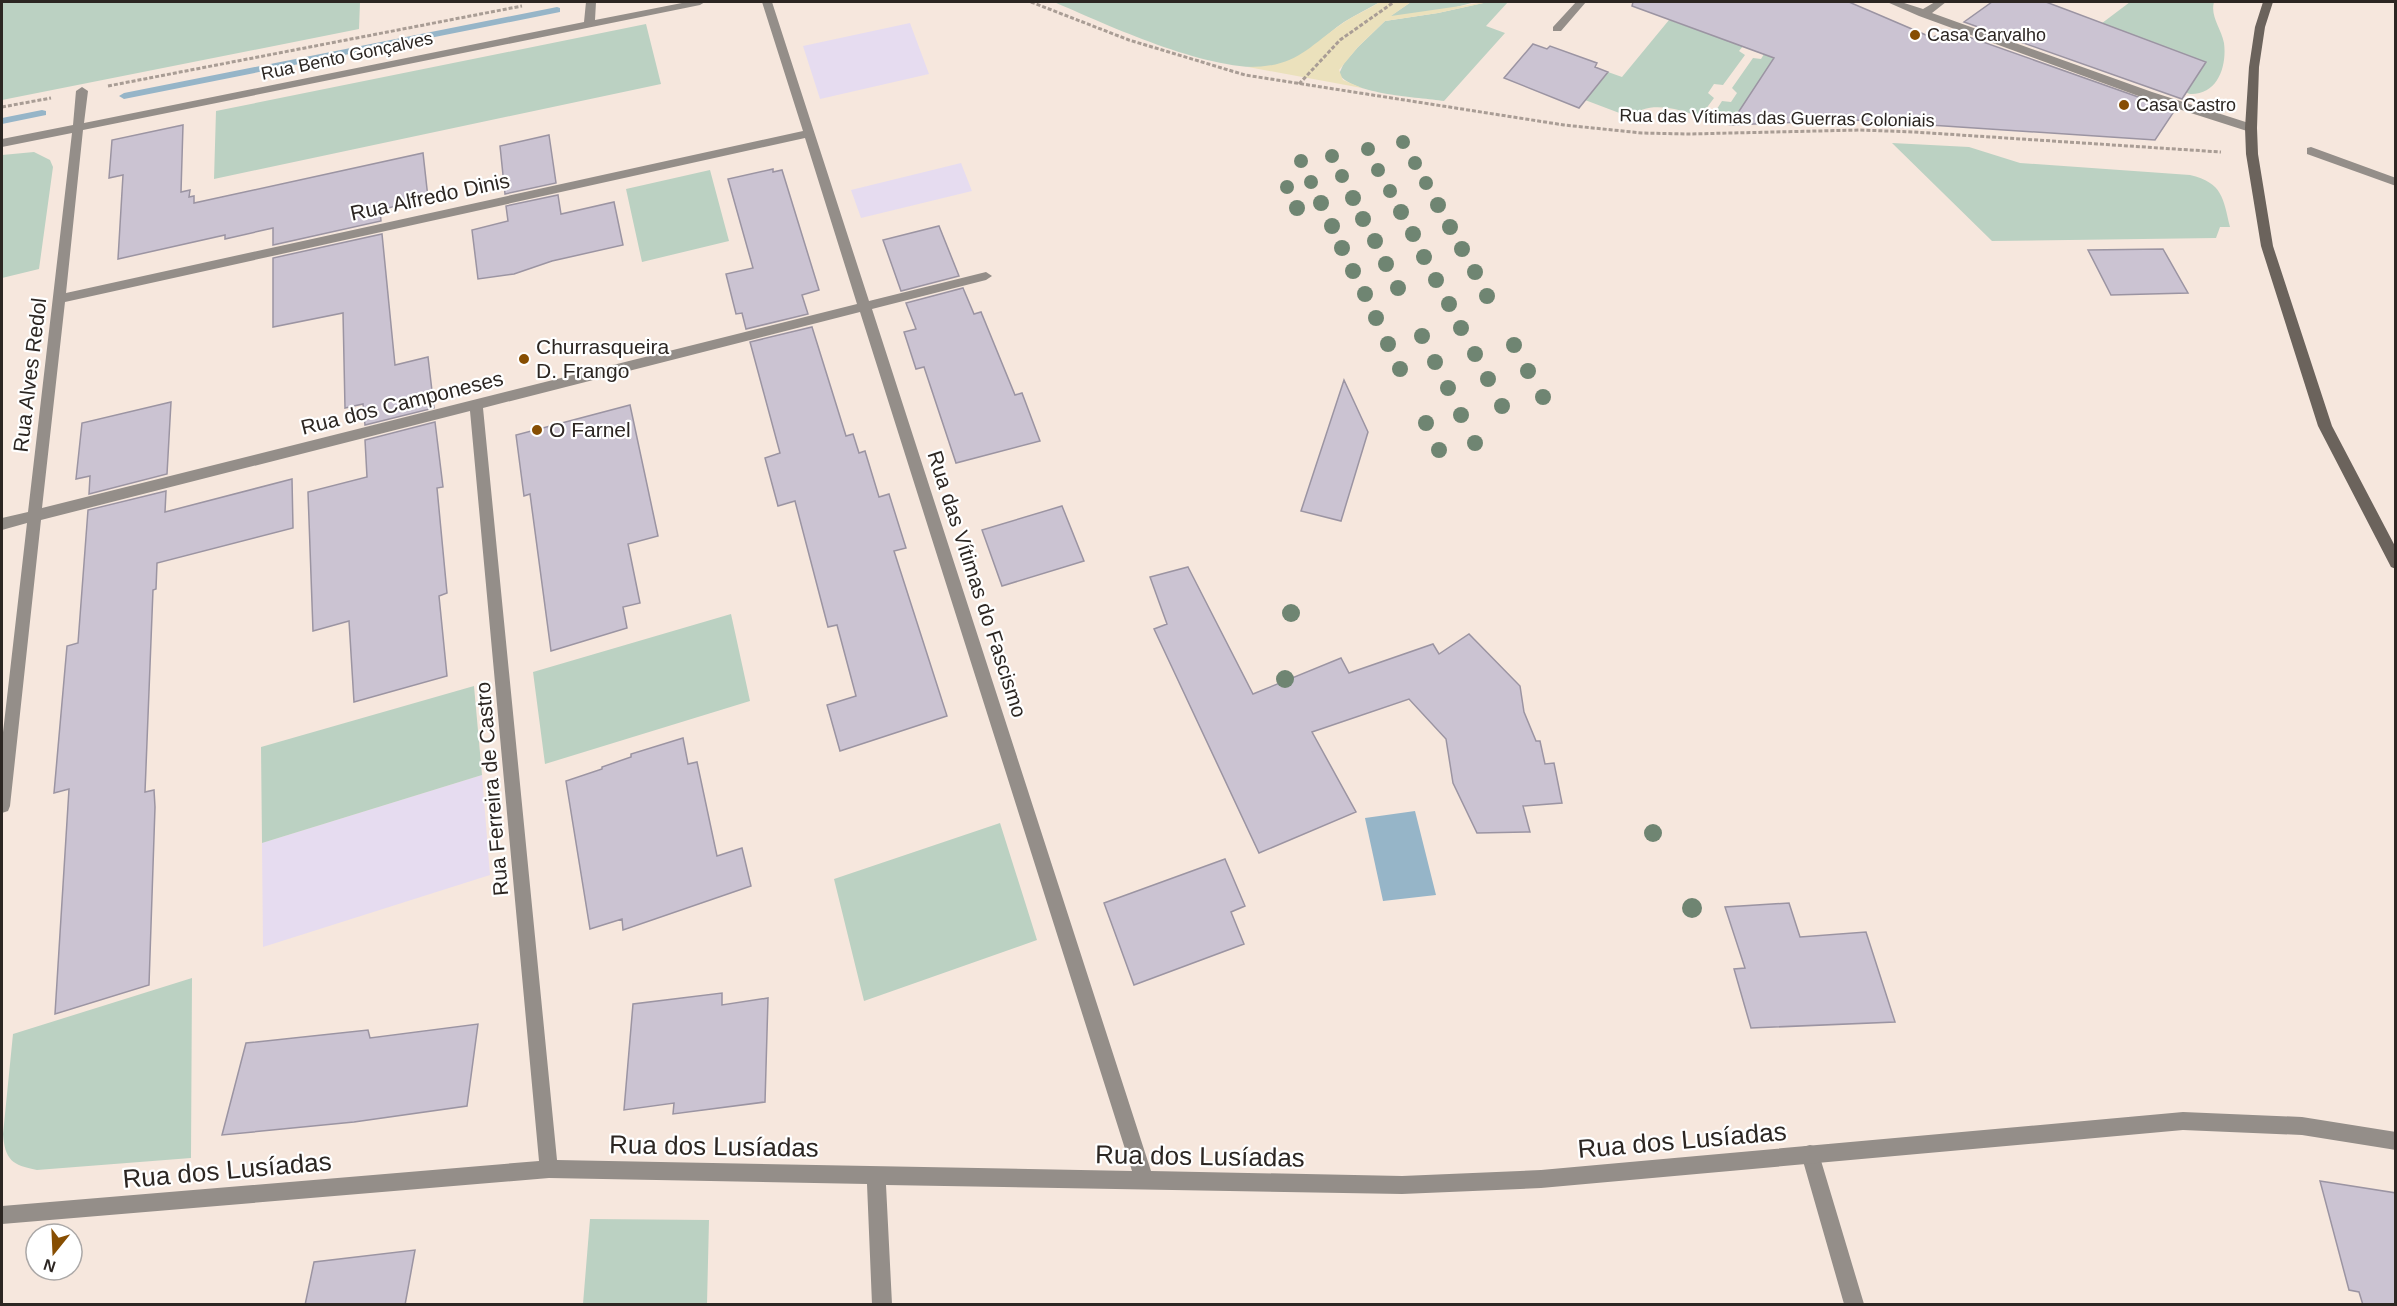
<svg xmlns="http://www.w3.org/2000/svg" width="2397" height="1306" font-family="Arial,sans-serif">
<rect width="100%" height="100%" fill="#f6e7dd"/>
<path fill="#e6dcf0" d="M910,23L929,74L820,99L803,46Z
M961,163L972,191L861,218L851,190Z
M482,775L490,875L263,947L262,843Z"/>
<path fill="#bbd1c2" d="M2,2H360L359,29L2,100Z
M1054,2H1380C1368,9 1355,15 1344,22C1326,34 1309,54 1289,62C1233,85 1108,25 1054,2Z
M1411,2H1475L1449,9L1389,17Z
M1488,2H1508L1486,26L1505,33L1444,101C1419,97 1353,95 1339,74L1344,63L1358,47L1385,21L1438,13Z
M1761,2H1785L1779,3L1739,51L1745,55L1723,85L1714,84L1708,93L1714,98L1700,117C1679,109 1648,100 1630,117L1585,100L1608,72L1622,77L1669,20L1731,42Z
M1795,2H1812L1734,119L1715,112L1722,101L1731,102L1737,93L1732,88L1753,58L1761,59Z
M2130,2H2214C2210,16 2221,28 2224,43C2227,66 2218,95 2190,94L2065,51Z
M646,24L661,84L214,179L216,111Z
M1892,143L1969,147L2020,163L2190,175C2223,183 2223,198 2230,227H2220L2216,238L1992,241Z
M34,152L50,160L53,167L39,269L2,278V155Z
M710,170L729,241L642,262L626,189Z
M731,614L750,701L545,764L533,672Z
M474,686L482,775L262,843L261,747Z
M1000,823L1037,940L864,1001L834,879Z
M192,978L191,1158L37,1170C12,1165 5,1160 3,1134L13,1034Z
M590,1219L709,1220L707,1304H583Z"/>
<path fill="#ebe1bc" d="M1380,2H1411L1391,16L1488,2L1438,13L1385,21L1358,47L1339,70L1343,80L1362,88L1248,67C1297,67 1305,49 1343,23C1354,15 1368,10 1380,2Z"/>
<path fill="#96b5c8" d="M1415,811L1436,895L1383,901L1365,818Z"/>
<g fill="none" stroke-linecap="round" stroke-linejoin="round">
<path fill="#96b5c8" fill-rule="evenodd" d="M557,7L560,8V12L124,99L119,96L124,93Z
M42,110L46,111V115L2,124V118Z"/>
</g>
<path fill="#cbc3d2" stroke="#9b94a2" stroke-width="1.5" d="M1633,2H1849L1933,38L1935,36L1941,38L1952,31L2175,110L2155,140L1855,120L1730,125L1774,58L1632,6Z
M1992,2H2046L2206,62L2182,99L1964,22Z
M1533,44L1547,49L1550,46L1597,63L1595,67L1608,72L1579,108L1504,78Z
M183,125L181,192L190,190L189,197L194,196V203L423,153L428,198L380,210L381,221L273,245V228L225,239V235L118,259L123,175L109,178L112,140Z
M549,135L556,183L505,194L500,146Z
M773,169V172L782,170L819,290L802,295L808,314L746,329L742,313L736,314L726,274L753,268L728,179Z
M558,195L561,214L614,202L623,245L552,261L514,274L478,279L472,230L508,221L506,206Z
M939,226L959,276L901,291L883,240Z
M382,234L395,365L428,357L434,408L365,425L363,404L345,408L343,313L273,327V258Z
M2163,249L2188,293L2111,295L2088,250Z
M963,288L974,314L981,312L1015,395L1022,393L1040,441L956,463L924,367L916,369L904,332L916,329L906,303Z
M812,327L846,436L853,434L859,453L865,451L879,497L889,494L906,548L894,551L947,716L840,751L827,705L856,696L837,625L828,627L795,501L778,506L765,458L780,453L750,342Z
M1344,380L1368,432L1341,521L1301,511Z
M171,402L167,474L89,494L90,476L76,479L82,423Z
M630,405L658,536L628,544L640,603L623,607L627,628L551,651L530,494L524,496L516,435Z
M435,422L443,487L437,488L447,593L439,596L447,676L354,702L349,621L313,631L308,492L367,477L365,440Z
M292,479L293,528L157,563L156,589L153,590L145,792L154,790L155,807L149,985L55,1014L69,789L54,793L67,646L78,643L88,510L166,491L165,512Z
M1062,506L1084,561L1002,586L982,530Z
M1188,567L1253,694L1341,658L1349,673L1433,644L1439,654L1469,634L1520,686L1524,712L1536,741H1540L1545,764L1554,763L1562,803L1523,806L1530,832L1477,833L1453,783L1446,739L1409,699L1312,732L1356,812L1259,853L1154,629L1167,624L1150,577Z
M683,738L688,764L697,762L717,856L742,848L751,886L623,930L622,919L590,929L566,781L602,769V767L631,757V754Z
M1225,859L1245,906L1231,912L1244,944L1134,985L1104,903Z
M1789,903L1800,937L1866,932L1895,1022L1751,1028L1734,969L1745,968L1725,907Z
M722,993V1005L768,998L765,1102L673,1114L674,1103L624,1110L633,1004Z
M478,1024L467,1106L354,1122L222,1135L246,1043L368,1030L370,1038Z
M2320,1181L2396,1193V1305H2363L2359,1292L2349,1290Z
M415,1250L405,1305H305L314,1262Z"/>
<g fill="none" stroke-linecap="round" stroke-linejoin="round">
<path stroke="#a99d95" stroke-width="3" stroke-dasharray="4 2" stroke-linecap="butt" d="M1031,2L1129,40L1245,75L1564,125L1642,133L1689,134L1860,130L1914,132L2221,152
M1299,84L1340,40L1394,2
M108,86L522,6
M2,107L51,98"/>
<path fill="#948e89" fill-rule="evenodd" d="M1810,1145L1817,1147L1819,1154L1864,1304H1844L1801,1154L1803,1147Z"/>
<path fill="#948e89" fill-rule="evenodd" d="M586,2H596L595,20L687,2H705L700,5L83,130L66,293L803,131L762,2H772L869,301L986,272L992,276L986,280L872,309L1151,1171L1402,1176L1541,1170L2183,1112L2302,1117L2396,1132V1150L2302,1135L2183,1130L1541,1188L1402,1194L886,1185L892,1304H872L867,1184L549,1178L2,1224V1206L539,1161L470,411L41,520L10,806L8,811L2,813V741L27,523L2,530V518L28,512L72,133L2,147V139L73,125L76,91L82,87L88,91L84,123L584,22ZM805,138L857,304L42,508L65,302ZM860,312L1132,1171L557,1160L483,408Z
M1576,2H1586L1561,31H1553V27Z
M1887,2H1901L1923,9L1935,2H1946L1932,13L2152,92L2255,125L2257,128L2251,132L2247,131L2144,98L1919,16Z
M2311,147L2396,178V186L2307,154V148Z"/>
<path fill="#6b635c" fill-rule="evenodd" d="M2263,2H2273L2265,27L2259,67L2257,128L2258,154L2273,246L2332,426L2396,548V569L2391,567L2318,426L2261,246L2246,154L2245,128L2249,67L2255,27Z"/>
</g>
<g fill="#6f8572">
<circle cx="1403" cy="142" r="7"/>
<circle cx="1368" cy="149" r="7"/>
<circle cx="1332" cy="156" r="7"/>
<circle cx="1301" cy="161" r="7"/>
<circle cx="1415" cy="163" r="7"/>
<circle cx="1378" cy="170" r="7"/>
<circle cx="1342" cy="176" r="7"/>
<circle cx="1311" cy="182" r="7"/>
<circle cx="1426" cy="183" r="7"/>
<circle cx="1287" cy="187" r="7"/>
<circle cx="1390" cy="191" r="7"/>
<circle cx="1353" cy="198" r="8"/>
<circle cx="1321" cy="203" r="8"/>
<circle cx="1438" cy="205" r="8"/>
<circle cx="1297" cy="208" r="8"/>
<circle cx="1401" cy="212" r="8"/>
<circle cx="1363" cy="219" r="8"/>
<circle cx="1332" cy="226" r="8"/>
<circle cx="1450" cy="227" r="8"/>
<circle cx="1413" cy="234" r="8"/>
<circle cx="1375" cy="241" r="8"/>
<circle cx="1342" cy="248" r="8"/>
<circle cx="1462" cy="249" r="8"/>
<circle cx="1424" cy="257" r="8"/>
<circle cx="1386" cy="264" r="8"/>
<circle cx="1353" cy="271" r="8"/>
<circle cx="1475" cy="272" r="8"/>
<circle cx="1436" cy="280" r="8"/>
<circle cx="1398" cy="288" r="8"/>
<circle cx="1365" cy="294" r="8"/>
<circle cx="1487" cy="296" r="8"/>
<circle cx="1449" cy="304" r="8"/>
<circle cx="1376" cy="318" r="8"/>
<circle cx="1461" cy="328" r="8"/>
<circle cx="1422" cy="336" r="8"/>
<circle cx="1388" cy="344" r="8"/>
<circle cx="1514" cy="345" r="8"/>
<circle cx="1475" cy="354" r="8"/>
<circle cx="1435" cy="362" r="8"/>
<circle cx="1400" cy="369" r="8"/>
<circle cx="1528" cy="371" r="8"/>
<circle cx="1488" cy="379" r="8"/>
<circle cx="1448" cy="388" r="8"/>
<circle cx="1543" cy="397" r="8"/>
<circle cx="1502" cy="406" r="8"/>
<circle cx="1461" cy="415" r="8"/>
<circle cx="1426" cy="423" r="8"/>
<circle cx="1475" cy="443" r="8"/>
<circle cx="1439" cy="450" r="8"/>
<circle cx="1291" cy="613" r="9"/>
<circle cx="1285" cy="679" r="9"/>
<circle cx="1653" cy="833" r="9"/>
<circle cx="1692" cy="908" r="10"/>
</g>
<g fill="#874e02" stroke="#fff" stroke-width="2">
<circle cx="1915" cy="35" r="6"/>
<circle cx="2124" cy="105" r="6"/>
<circle cx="524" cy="359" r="6"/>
<circle cx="537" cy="430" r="6"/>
</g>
<g text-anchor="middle" stroke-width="4.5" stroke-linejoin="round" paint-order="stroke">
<g font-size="18" fill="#2c2622" stroke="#fff" text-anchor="start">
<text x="1927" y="41">Casa Carvalho</text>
<text x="2136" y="111">Casa Castro</text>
</g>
<g font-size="18" fill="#2c2622" stroke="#fff">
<text transform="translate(347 56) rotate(-12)" y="6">Rua Bento Gonçalves</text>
<text transform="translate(1777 118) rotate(1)" y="6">Rua das Vítimas das Guerras Coloniais</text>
</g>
<g font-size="21" fill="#2c2622" stroke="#fff">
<text transform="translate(430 197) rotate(-12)" y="7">Rua Alfredo Dinis</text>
<text transform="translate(30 375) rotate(-83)" y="7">Rua Alves Redol</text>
<text transform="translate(402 403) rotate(-14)" y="7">Rua dos Camponeses</text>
<text transform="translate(977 584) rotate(72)" y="7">Rua das Vítimas do Fascismo</text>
<text transform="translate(492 789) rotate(-95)" y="7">Rua Ferreira de Castro</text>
</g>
<g font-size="21" fill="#2c2622" stroke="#fff" text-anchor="start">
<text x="536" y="354">Churrasqueira<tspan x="536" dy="24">D. Frango</tspan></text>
<text x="549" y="437">O Farnel</text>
</g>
<g font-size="26" fill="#2c2622" stroke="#fff">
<text transform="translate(1682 1140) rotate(-5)" y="9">Rua dos Lusíadas</text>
<text transform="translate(714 1146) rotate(1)" y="9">Rua dos Lusíadas</text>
<text transform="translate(1200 1156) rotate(1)" y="9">Rua dos Lusíadas</text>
<text transform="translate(227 1170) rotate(-5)" y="9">Rua dos Lusíadas</text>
</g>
</g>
<rect width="2397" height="1306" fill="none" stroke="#2c2622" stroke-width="6"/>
<g transform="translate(54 1252) rotate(198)"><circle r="28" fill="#ffffff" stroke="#aba8a7" stroke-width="1.5"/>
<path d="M0-4.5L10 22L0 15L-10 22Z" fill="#874e02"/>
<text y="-9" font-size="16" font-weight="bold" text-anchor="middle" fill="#2c2622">N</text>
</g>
</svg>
